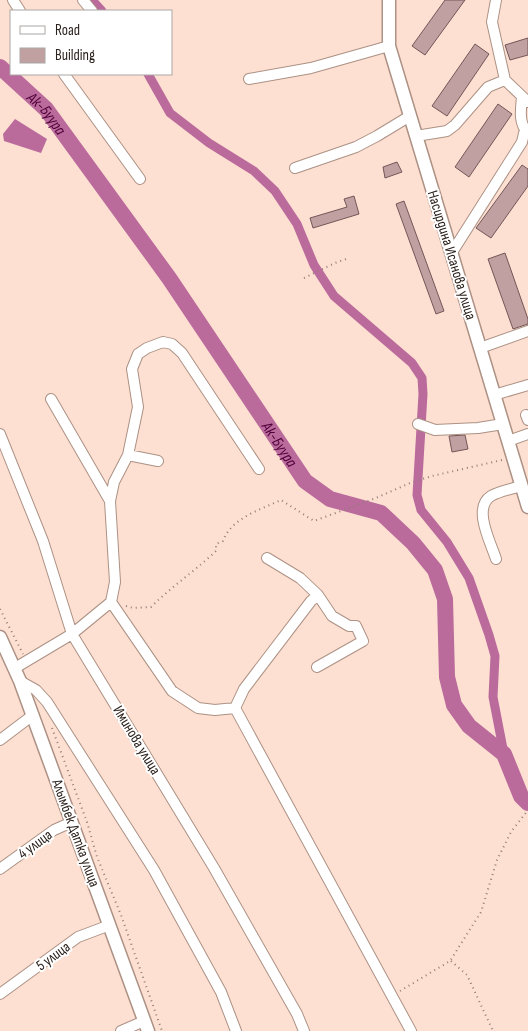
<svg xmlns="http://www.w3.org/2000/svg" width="528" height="1031" font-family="'Sofia Sans Condensed',sans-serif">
<rect width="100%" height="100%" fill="#fde0d2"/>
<path fill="#bb6a9c" d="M15,119L47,139L41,153L4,141L3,134Z"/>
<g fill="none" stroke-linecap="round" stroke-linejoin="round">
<path stroke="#bb6a9c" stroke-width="9" d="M92,0L102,11
M148,74L170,113L209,143L254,171L275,191L297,224L314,265L334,296L412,363L422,378L423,394L417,495L421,510L447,542L469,578L489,635L495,656L493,697L504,754"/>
<path stroke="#bb6a9c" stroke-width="16" id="s1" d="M0,67L46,109L169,278L305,481L330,499L381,513L413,543L435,570L445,599L447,677L454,705L469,726L504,754L521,796L528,803"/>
</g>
<path fill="#c0a0a1" stroke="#735758" d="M445,0H465L425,55L412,46Z
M528,38V55L510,60L505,45Z
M475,44L489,54L447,116L432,106Z
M498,104L512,114L469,177L455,167Z
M397,162L402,172L385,178L383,167Z
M522,165L528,169V186L491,238L476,228Z
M354,196L359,214L313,228L310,218L347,207L344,199Z
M404,201L444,311L436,314L396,204Z
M505,253L528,319V324L513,329L488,259Z
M465,435L468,449L452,452L449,436Z"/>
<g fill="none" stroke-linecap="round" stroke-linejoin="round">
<defs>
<path id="minor" d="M13,0L20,11
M83,0L92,11
M496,0L492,22L505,80L528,102
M64,74L140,179
M249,79L311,68L389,46
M522,97C521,109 518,123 528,133
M416,136L447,131L455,125L488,87L505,80
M295,168L356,147L377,136L410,116
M451,254L522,142L525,129
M480,348L528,331
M494,395L528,385
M51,399L110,501
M526,415L528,420
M418,424L435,430L478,428L503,424
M0,434L43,541L72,634L214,868L297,1014L304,1031
M508,441L528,434
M128,455L158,461
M267,558L300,578L318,595L332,616L349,626H356L363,641L317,667
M496,559C491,543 472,508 491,496C499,491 512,489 521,486
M111,602L172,691L198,708L215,710L235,708L411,1031
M15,668L72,634L111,602L115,582L110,501L114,482L128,455L138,407L132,369L138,354L147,348L163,342L172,344L182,353L259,469
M20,681L36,690L47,702L154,870L221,992L236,1031
M235,708L244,689L311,601L318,595
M0,740L33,715
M0,869L54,830L72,822
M0,994L78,937L110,925
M121,1031L144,1021"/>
<path id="major" d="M389,0V46L528,507
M0,637L20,681L148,1031"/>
</defs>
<use href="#minor" stroke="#ac9184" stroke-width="12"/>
<use href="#major" stroke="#ac9184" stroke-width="15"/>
<path stroke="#917e75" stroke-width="2" stroke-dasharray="1 4" stroke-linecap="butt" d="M304,278L335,263L349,258
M126,606L133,608L151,607C171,587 195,571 216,551V544L223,541C231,518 262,509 281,500L314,521L376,498L410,483L432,476L502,460
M0,609L23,654
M52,728L87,822L97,857L121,915L162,1031
M451,961L467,975L493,1031
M400,991L450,961L481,912L497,860L511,832L528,810"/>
<use href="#minor" stroke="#fff" stroke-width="10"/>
<use href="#major" stroke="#fff" stroke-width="12"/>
</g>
<g text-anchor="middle" stroke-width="4" stroke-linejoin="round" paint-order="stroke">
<g font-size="15" fill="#2c221d" stroke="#fff">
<text transform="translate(452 255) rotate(73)" y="5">Насирдина Исанова улица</text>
<text transform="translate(137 740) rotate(59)" y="5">Иминова улица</text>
<text transform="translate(76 833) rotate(70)" y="5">Алымбек Датка улица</text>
<text transform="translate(35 844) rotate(-36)" y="5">4 улица</text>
<text transform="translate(53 956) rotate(-36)" y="5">5 улица</text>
</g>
<g font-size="16" font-style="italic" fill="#4e0139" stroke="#fff">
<text dy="6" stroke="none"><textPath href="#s1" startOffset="66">Ак-Буура</textPath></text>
<text dy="6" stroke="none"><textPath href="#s1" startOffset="471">Ак-Буура</textPath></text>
</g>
</g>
<rect x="10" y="10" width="162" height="65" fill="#ffffff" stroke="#aba7a5"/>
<rect x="20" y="26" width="25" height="8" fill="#ffffff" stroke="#aba7a5"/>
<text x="55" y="35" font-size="15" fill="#2c221d">Road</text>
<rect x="20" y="48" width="25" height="15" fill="#c0a0a1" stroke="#aba7a5"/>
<text x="55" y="60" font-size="15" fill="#2c221d">Building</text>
</svg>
